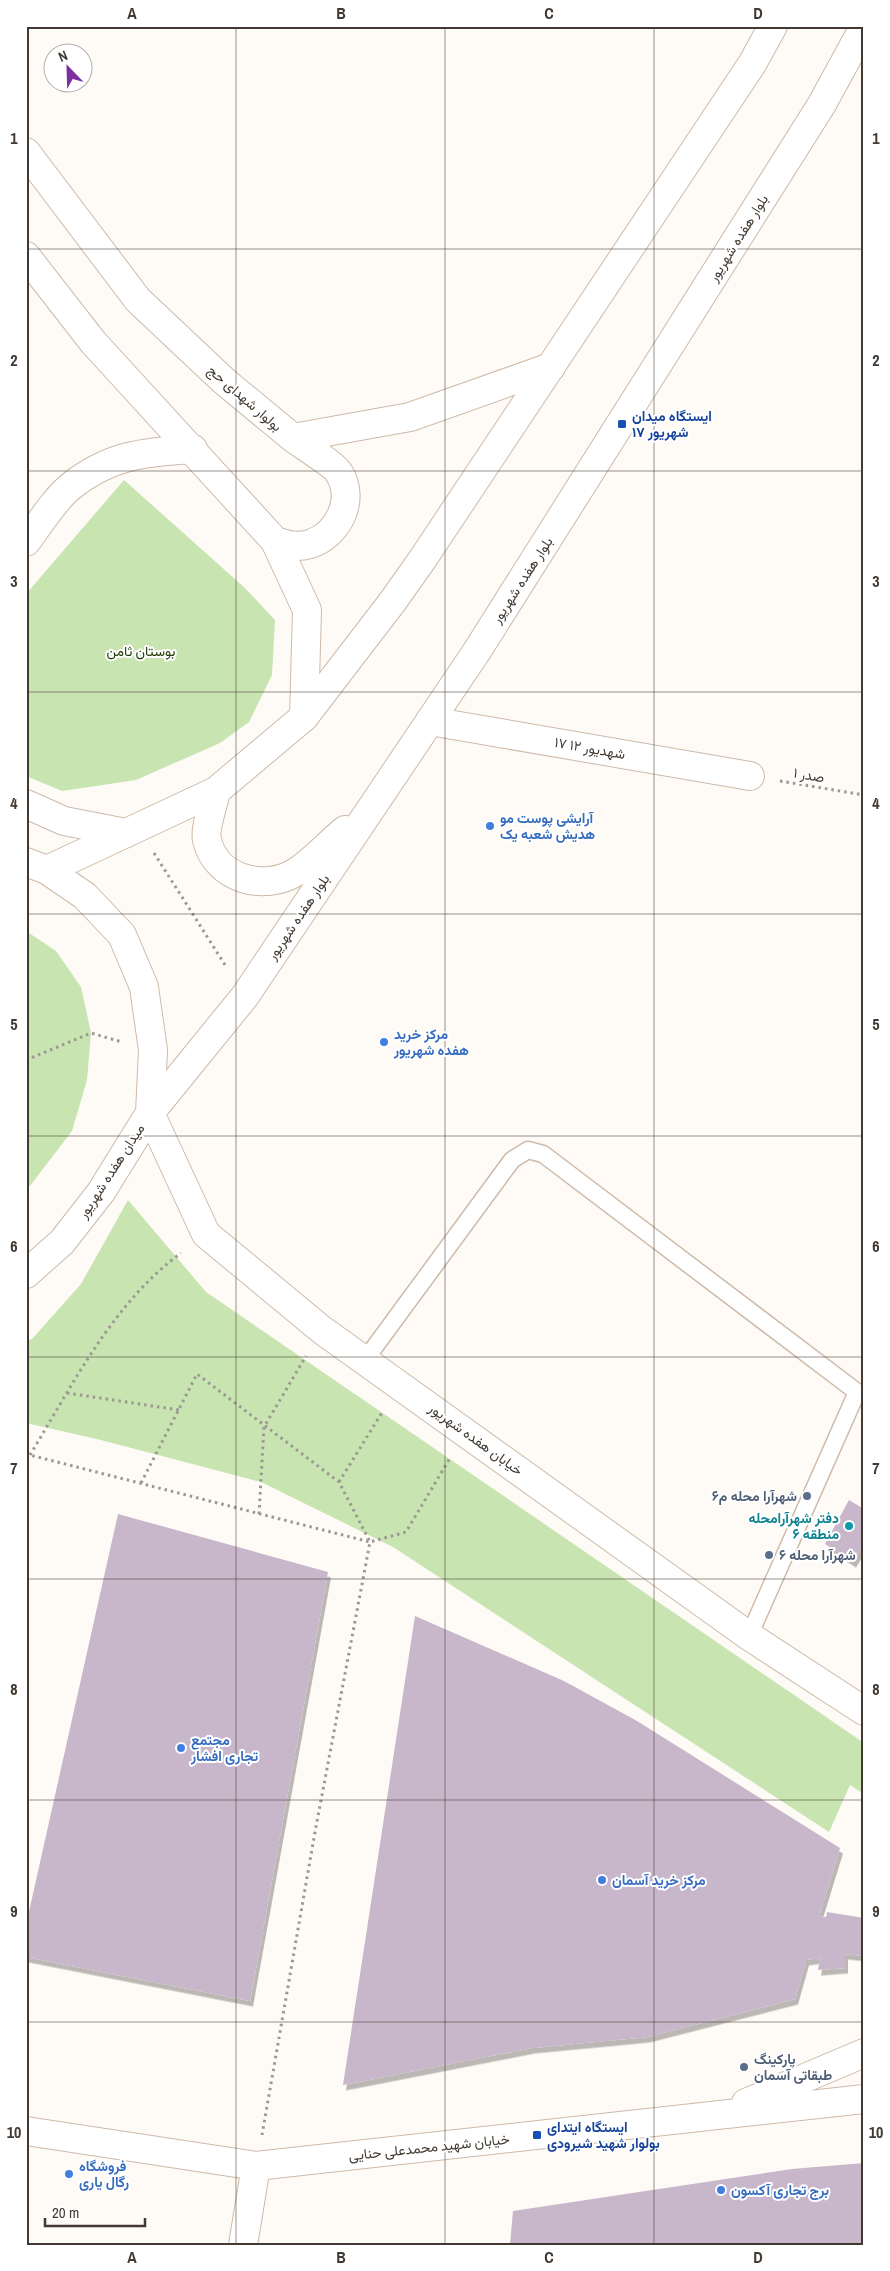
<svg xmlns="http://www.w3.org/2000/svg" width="890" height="2271" font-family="'Archivo Narrow',Vazirmatn,sans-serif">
<defs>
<filter id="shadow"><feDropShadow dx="3" dy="5.5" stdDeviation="0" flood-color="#0004"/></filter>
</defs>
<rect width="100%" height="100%" fill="#fefaf6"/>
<path fill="#c7e4b1" d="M124,480L245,588L275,620L272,675L249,722L220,743L136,780L62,791L26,776V594Z
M26,931L56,951L81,987L91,1033L87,1080L72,1131L26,1191Z
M128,1200L206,1292L864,1743V1794L850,1785L829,1832L393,1547L261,1482L101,1440L26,1423V1341L32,1339L81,1284Z"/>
<path fill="#c8b6ca" filter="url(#shadow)" d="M849,1500L864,1509V1544L853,1562L825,1544Z
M118,1514L328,1572L250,2001L26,1957V1925Z
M415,1616L564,1681L637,1721L840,1848L819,1916L826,1917L827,1912L864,1918V1956L845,1954V1968L818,1970L820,1958L806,1960L795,1999L647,2037L532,2048L343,2085Z
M864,2163V2245H510L513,2211L792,2169Z"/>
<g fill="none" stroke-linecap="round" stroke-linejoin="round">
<defs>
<path id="lane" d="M365,1360L512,1160L528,1150L543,1154L857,1392L749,1636"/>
<path id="street" d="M26,542C39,525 54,500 70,487C109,455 144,452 193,449
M430,721L750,776
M26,804L64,821L126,833"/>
<path id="secondary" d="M26,152L138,300L224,381L293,438L410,417L551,367
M26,256L93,342L275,541L307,610L304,717
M275,541C287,545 298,548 310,544C338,535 356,500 339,473C335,465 302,445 293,438
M243,2245L256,2166"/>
<path id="primary" d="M864,27L822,104L477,651L245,996L150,1113L206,1234L322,1330L749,1636L864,1711
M216,791C214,802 204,830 207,840C216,879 264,892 296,872C313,861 329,843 345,830
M26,862L47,870L85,896L122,935L144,987L153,1050L150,1113L101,1192L62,1242L26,1274
M47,870L216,791L304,717L393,601L422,560L752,64L773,26
M746,2103L864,2053
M26,2131L256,2166L864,2099"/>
</defs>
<use href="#lane" stroke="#cebaa8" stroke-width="19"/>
<use href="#street" stroke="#cebaa8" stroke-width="30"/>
<use href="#secondary" stroke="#cebaa8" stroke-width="30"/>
<use href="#primary" stroke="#cebaa8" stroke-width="30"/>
<path stroke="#9d9791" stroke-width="3" stroke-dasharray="2.5 4" stroke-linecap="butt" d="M780,781L864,795
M154,853L227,968
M26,1060L91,1033L122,1042
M67,1393L179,1410
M26,1454L370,1542L315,1832L262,2135
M30,1455C73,1384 113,1303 181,1253
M339,1482L383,1411
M141,1483L197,1374L339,1482L370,1542L406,1532L450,1458
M259,1514L264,1427L306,1356"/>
<use href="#lane" stroke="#fff" stroke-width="16"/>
<use href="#street" stroke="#fff" stroke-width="28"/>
<use href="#secondary" stroke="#fff" stroke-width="28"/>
<use href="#primary" stroke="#fff" stroke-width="28"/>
</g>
<path fill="none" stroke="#423a32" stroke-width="1" stroke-opacity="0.55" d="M236,26V2245M445,26V2245M654,26V2245M26,249H864M26,471H864M26,692H864M26,914H864M26,1136H864M26,1357H864M26,1579H864M26,1800H864M26,2022H864"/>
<g fill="#1a4fb4" stroke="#fff" stroke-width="2">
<rect x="617" y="419" width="10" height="10" rx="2.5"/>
<rect x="532" y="2130" width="10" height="10" rx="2.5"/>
</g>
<g fill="#3f7fe0" stroke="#fff" stroke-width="2">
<circle cx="490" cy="826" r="5"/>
<circle cx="384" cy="1042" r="5"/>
<circle cx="181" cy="1748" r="5"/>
<circle cx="602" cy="1880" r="5"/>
<circle cx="69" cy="2174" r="5"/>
<circle cx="721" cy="2190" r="5"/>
</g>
<g fill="#5c6f8a" stroke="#fff" stroke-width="2">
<circle cx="807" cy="1496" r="5"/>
<circle cx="769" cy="1555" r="5"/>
<circle cx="744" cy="2067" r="5"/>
</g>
<circle fill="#0f9aa8" stroke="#fff" stroke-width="2" cx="849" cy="1526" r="5"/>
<g text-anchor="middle" stroke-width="4" stroke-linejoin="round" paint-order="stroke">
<g font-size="14" fill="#423a32" stroke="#fff">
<text transform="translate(738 238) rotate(-58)" y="5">بلوار هفده شهریور</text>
<text transform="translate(245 398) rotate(41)" y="5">بولوار شهدای حج</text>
<text transform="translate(522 580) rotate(-57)" y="5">بلوار هفده شهریور</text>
<text transform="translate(590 748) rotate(10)" y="5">۱۷ شهدیور ۱۲</text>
<text transform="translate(809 775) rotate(10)" y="5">صدر ۱</text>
<text transform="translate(298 917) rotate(-56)" y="5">بلوار هفده شهریور</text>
<text transform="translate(111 1171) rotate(-57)" y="5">میدان هفده شهریور</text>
<text transform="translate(476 1439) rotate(36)" y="5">خیابان هفده شهریور</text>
<text transform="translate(429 2147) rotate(-6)" y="5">خیابان شهید محمدعلی حنایی</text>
</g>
<g font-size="14" font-weight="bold" fill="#164399" stroke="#fff" text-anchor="start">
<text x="632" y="421">ایستگاه میدان<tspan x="632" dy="16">۱۷ شهریور</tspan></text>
<text x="547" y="2132">ایستگاه ایتدای<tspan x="547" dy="16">بولوار شهید شیرودی</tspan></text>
</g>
<g font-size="14" fill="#243c08" stroke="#fff">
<text x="141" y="656">بوستان ثامن</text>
</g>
<g font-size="14" font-weight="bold" fill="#366cbe" stroke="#fff" text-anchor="start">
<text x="500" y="823">آرایشی پوست مو<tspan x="500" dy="16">هدیش شعبه یک</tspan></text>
<text x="394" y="1039">مرکز خرید<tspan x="394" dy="16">هفده شهریور</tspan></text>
<text x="191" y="1745">مجتمع<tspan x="191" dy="16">تجاری افشار</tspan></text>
<text x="612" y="1885">مرکز خرید آسمان</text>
<text x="79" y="2171">فروشگاه<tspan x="79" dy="16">رگال یاری</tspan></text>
<text x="731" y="2195">برج تجاری آکسون</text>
</g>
<g font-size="14" font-weight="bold" fill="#4e5e75" stroke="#fff" text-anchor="start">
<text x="797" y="1501" text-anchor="end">شهرآرا محله م۶</text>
<text x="779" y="1560">شهرآرا محله ۶</text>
<text x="754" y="2064">پارکینگ<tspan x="754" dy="16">طبقاتی آسمان</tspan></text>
</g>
<g font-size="14" font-weight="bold" fill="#0d838f" stroke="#fff" text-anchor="end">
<text x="839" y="1523">دفتر شهرآرامحله<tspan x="839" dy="16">منطقه ۶</tspan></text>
</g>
</g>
<rect width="890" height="2271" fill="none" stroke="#ffffff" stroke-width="55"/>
<g transform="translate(68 68) rotate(337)"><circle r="24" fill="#ffffff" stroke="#b3b0ad"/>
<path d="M0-4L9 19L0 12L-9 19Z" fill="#7c2fa1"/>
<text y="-8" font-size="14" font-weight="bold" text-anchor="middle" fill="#423a32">N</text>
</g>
<path d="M45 2218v8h100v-8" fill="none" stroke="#423a32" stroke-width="2.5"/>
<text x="52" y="2218" font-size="15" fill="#423a32" stroke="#ffffff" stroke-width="4" paint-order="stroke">20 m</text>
<rect x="28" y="28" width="834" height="2216" fill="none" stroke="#423a32" stroke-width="2"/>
<g font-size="16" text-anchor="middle" font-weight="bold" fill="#423a32">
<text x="132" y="19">A</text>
<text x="341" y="19">B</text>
<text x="549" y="19">C</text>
<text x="758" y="19">D</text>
<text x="14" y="144">1</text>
<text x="876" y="144">1</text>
<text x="14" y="366">2</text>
<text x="876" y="366">2</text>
<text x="14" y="587">3</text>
<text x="876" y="587">3</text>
<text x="14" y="809">4</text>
<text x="876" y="809">4</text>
<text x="14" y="1030">5</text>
<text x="876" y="1030">5</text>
<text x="14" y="1252">6</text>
<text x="876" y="1252">6</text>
<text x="14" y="1474">7</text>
<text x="876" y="1474">7</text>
<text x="14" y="1695">8</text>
<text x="876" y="1695">8</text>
<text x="14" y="1917">9</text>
<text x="876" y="1917">9</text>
<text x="14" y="2138">10</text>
<text x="876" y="2138">10</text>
<text x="132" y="2263">A</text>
<text x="341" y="2263">B</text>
<text x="549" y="2263">C</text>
<text x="758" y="2263">D</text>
</g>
</svg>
